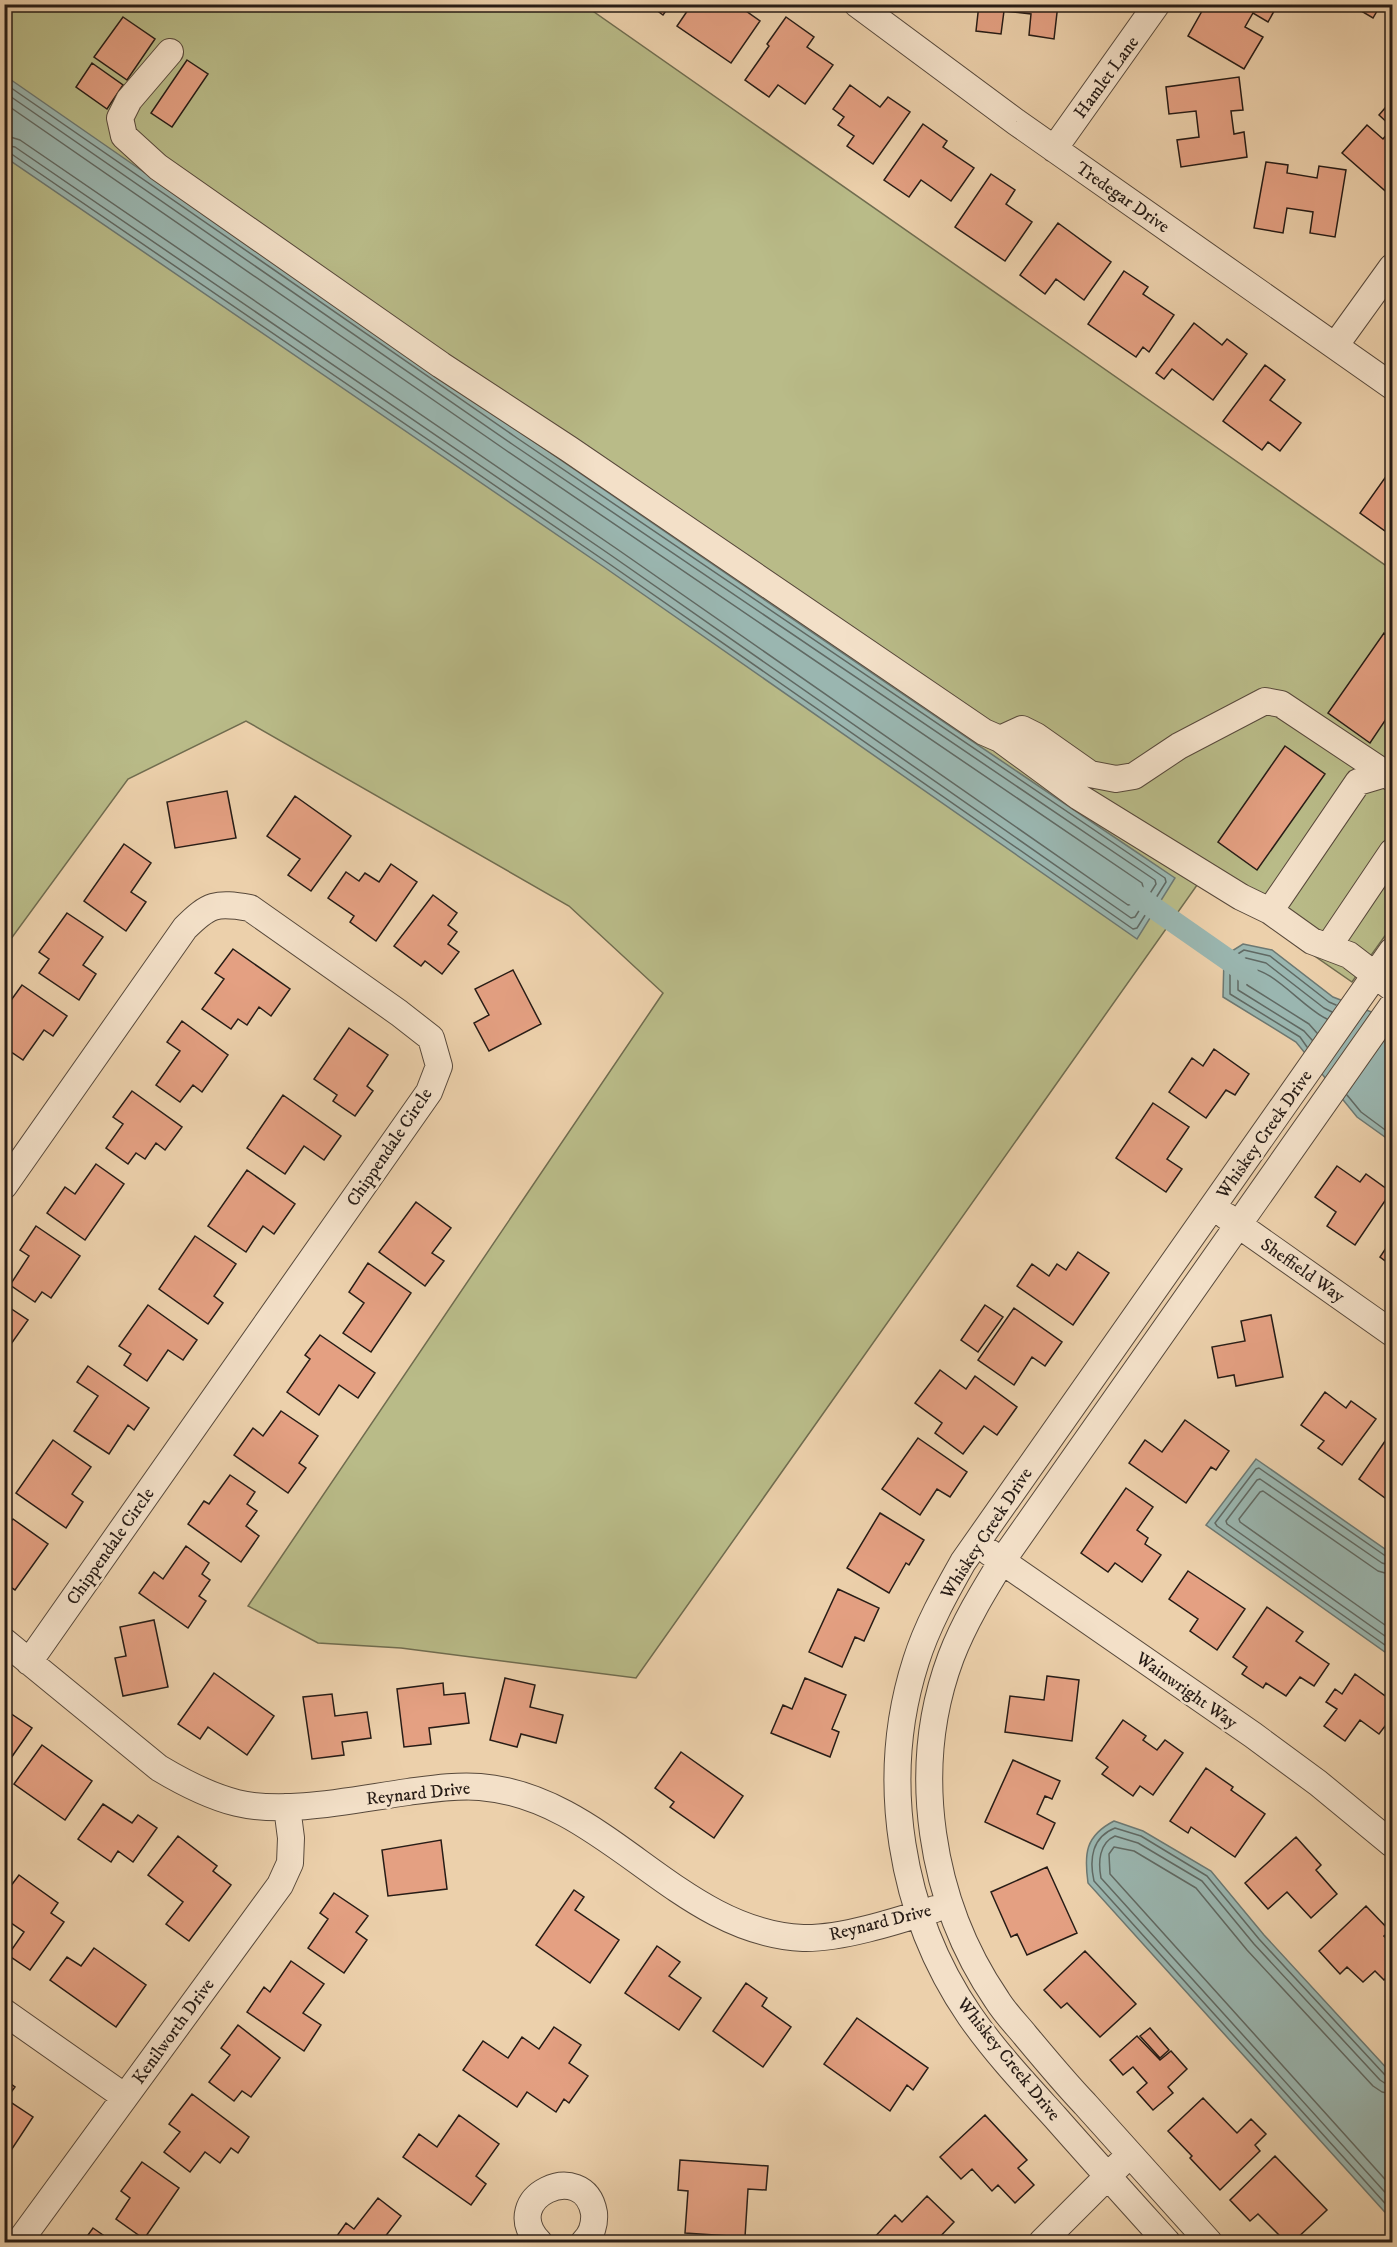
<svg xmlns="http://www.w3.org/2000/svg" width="1397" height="2247" font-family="'IM FELL DW Pica',serif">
<rect width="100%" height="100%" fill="#ecd0ab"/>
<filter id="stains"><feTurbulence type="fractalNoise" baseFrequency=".00333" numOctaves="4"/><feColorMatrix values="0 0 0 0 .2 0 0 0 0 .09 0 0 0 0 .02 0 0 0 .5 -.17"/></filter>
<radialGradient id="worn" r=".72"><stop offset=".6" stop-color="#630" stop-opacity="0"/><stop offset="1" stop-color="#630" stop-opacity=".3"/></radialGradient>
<path fill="#b9bb88" stroke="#706c4f" stroke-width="1.5" d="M5,5H584L1392,570V926L1352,982L1202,878L636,1678L401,1648L318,1643L248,1606L663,993L569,906L246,721L128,779L5,947Z"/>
<path fill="#9ab6b0" stroke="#6c7872" stroke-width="1.5" d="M4,75C393,345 782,614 1175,878L1137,939L604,567L5,157Z
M1243,944L1272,950L1333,997L1392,1020V1142L1357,1117L1296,1042L1223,997L1224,956Z
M1256,1459L1392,1554V1657L1206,1525Z
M1114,1821L1143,1831L1211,1871L1264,1935L1392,2074V2220L1088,1883C1084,1854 1085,1836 1114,1821Z"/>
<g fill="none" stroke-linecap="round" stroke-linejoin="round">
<path stroke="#606963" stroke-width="1.5" d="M4,83L517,438L1165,878L1166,882L1137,928L1133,929L608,563L10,153L4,152
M4,92L512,444L1155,880L1156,884L1135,917L1131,918L612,556L15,147L4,145
M4,103L507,451L1142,883L1143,887L1132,904L1128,905L617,549L20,140L4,135
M1317,1033L1309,1024L1247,985L1246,969C1269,964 1304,1009 1327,1019
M1312,1040L1304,1031L1238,990V963L1246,958L1266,963L1324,1008L1332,1012
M1307,1047L1300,1037L1230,994V959L1244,950L1270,956L1329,1002L1336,1005
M1347,1095L1361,1112L1392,1135
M1392,1558L1387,1557L1259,1468L1256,1469L1215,1523L1217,1526L1392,1650
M1392,1566L1382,1563L1260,1479L1257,1480L1226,1521L1227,1524L1392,1641
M1392,1575L1378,1571L1263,1491L1260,1492L1239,1519L1240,1522L1392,1630
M1392,2077L1385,2075L1259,1939L1207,1876L1141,1836L1115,1828C1092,1837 1089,1859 1094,1881L1392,2211
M1392,2085L1386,2084L1380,2080L1254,1944L1202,1881L1138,1843L1115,1836C1099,1843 1098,1862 1101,1878L1392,2200
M1392,2094L1382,2092L1373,2086L1247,1950L1196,1888L1134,1851L1114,1847L1109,1854L1110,1874L1392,2187"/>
<path stroke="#9ab6b0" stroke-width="22" d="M1131,892L1247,973"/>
</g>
<path fill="#e4a082" stroke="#271c16" stroke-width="1.5" d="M648,4H671L663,15Z
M692,4H736L760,21L731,63L677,26Z
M979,4H1058L1054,39L1029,35L1031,14L1004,11L1001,34L976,31Z
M1206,4H1278L1268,22L1253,13L1245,27L1263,37L1244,69L1188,36Z
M1358,4H1381L1373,18L1356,8Z
M123,17L155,39L127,80L94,57Z
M786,17L814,37L807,47L833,65L805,104L778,85L769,97L745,80L769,46L767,44Z
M187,60L208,74L172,127L151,113Z
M92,63L123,85L107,109L76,87Z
M1239,77L1243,110L1231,111L1234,134L1244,132L1247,157L1181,167L1177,140L1199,137L1196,111L1169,114L1166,87Z
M850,85L880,107L888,97L910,112L873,164L847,146L854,136L838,125L844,117L833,109Z
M1392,100V127L1379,115Z
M923,124L947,141L943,147L974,168L951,201L921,180L909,197L884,180Z
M1367,125L1383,139L1392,128V194L1391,196L1342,153Z
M1266,162L1288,165L1287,173L1317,178L1319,166L1346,170L1335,237L1310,233L1313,212L1287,208L1283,233L1254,228Z
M991,174L1015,190L1006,204L1032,222L1005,261L955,227Z
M1058,223L1111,262L1084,300L1056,279L1045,294L1020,275Z
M1124,271L1148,287L1143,294L1174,315L1149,352L1143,347L1136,357L1088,324Z
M1194,323L1222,345L1227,339L1247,354L1213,400L1172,369L1164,379L1156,373Z
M1265,365L1285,380L1270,400L1301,423L1280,451L1268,442L1262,450L1223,421Z
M1392,468V536L1360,513Z
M1384,633L1392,639V724L1386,719L1370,743L1328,713Z
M1285,746L1325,774L1257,870L1218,842Z
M227,791L236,838L175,848L167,802Z
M295,796L351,836L311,891L288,875L300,859L267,836Z
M124,844L151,863L131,892L146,902L126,931L84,901Z
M391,864L417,882L376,941L350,922L354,916L328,898L346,872L359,881L365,873L379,882Z
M433,895L457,913L448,925L457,932L448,944L459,952L442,974L425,961L421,966L394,946Z
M67,913L103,937L83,965L96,974L79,1000L39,973L49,959L39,952Z
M233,949L290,989L271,1016L259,1007L247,1025L238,1019L231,1029L202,1009L224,979L215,973Z
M513,970L541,1024L489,1051L474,1023L489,1015L475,989Z
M22,985L67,1016L53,1036L44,1030L23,1060L4,1047V1010Z
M182,1021L228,1055L202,1092L193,1085L180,1102L156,1085L180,1051L167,1042Z
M349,1028L388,1055L367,1086L373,1091L355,1116L333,1101L337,1095L314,1079Z
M1214,1049L1249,1074L1235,1095L1226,1090L1206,1118L1169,1092L1192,1058L1203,1066Z
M132,1091L182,1127L165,1150L156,1143L145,1159L136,1153L128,1164L106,1148L123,1124L113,1117Z
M283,1095L341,1136L324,1160L304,1146L285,1174L247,1148Z
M1153,1103L1189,1127L1167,1159L1182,1169L1166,1192L1116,1158Z
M96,1164L124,1184L85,1240L47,1213L65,1187L75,1194Z
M1337,1166L1360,1182L1366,1174L1391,1192L1355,1245L1327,1226L1336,1212L1315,1197Z
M247,1170L295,1204L274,1234L263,1226L246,1252L208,1226Z
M416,1202L451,1228L432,1253L444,1261L425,1286L379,1252Z
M36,1226L80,1256L51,1298L42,1292L35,1302L10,1285L29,1256L20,1250Z
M195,1236L236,1264L214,1296L223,1303L208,1324L159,1289Z
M1392,1239V1266L1380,1257Z
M1078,1252L1109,1273L1073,1325L1017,1286L1032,1264L1049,1276L1057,1264L1066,1270Z
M368,1263L411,1293L371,1352L343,1333L364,1303L349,1292Z
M4,1304L28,1320L4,1354Z
M148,1305L197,1340L183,1360L168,1350L147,1381L124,1365L131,1354L119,1346Z
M985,1305L1003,1317L978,1352L961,1340Z
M1014,1308L1062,1342L1045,1366L1032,1357L1014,1385L978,1360Z
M1271,1315L1283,1377L1236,1386L1234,1375L1218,1378L1212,1347L1245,1341L1241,1321Z
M320,1335L375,1373L358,1398L339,1385L319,1415L287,1392L310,1359L305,1355Z
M88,1366L149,1408L134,1430L128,1425L109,1454L74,1431L98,1396L77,1382Z
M940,1370L966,1389L975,1376L1017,1407L997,1435L984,1426L963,1454L935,1433L942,1423L915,1403Z
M1325,1392L1346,1408L1351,1401L1376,1419L1342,1465L1318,1448L1324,1441L1301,1425Z
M281,1411L318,1436L299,1463L306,1468L288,1493L234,1455L253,1428L263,1436Z
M1185,1420L1229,1451L1216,1470L1211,1467L1186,1503L1129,1463L1145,1440L1162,1452Z
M1392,1431V1503L1359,1479Z
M918,1438L967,1472L950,1497L937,1489L920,1515L882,1489Z
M53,1440L91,1467L72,1494L83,1502L66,1528L16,1493Z
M230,1475L255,1492L247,1504L257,1511L246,1526L259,1536L241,1562L188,1524L204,1501L209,1504Z
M1126,1488L1153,1507L1137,1530L1148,1538L1145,1544L1161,1555L1142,1582L1115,1563L1108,1572L1081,1553Z
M880,1513L924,1540L909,1565L906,1563L889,1593L847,1568Z
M13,1519L48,1544L15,1590L4,1583V1530Z
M186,1546L209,1563L202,1574L210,1580L199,1596L206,1601L188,1628L139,1593L154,1572L163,1579Z
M1188,1571L1245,1609L1217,1650L1190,1631L1198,1619L1169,1599Z
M838,1589L879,1608L864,1641L855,1637L842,1667L809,1652Z
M1267,1607L1303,1632L1296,1641L1329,1664L1314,1686L1300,1677L1286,1696L1266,1683L1263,1688L1242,1674L1247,1667L1233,1657Z
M154,1620L168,1687L123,1696L115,1658L126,1656L120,1627Z
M214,1673L274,1716L247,1755L208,1727L200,1739L178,1724Z
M1355,1674L1392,1701V1732L1385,1726L1379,1734L1360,1720L1345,1741L1324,1726L1337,1709L1326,1702L1335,1689L1342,1694Z
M1047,1676L1079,1680L1072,1741L1005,1732L1010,1696L1044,1700Z
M505,1678L535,1685L530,1707L563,1715L556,1743L521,1734L517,1747L490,1740Z
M805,1678L846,1695L832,1729L839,1732L830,1757L771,1733L783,1705L792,1709Z
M443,1683L444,1695L465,1693L469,1723L429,1728L431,1744L404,1747L397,1689Z
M332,1694L335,1716L367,1712L371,1738L342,1742L344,1755L312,1759L303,1697Z
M10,1713L32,1728L4,1768V1718Z
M1123,1720L1146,1736L1143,1740L1157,1750L1165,1740L1183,1753L1153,1795L1140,1786L1133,1796L1102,1774L1108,1767L1096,1758Z
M42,1745L92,1781L65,1820L14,1784Z
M681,1752L743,1796L714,1838L670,1807L674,1802L655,1788Z
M1013,1760L1060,1781L1052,1799L1045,1796L1037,1814L1055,1823L1043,1849L985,1822Z
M1206,1768L1233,1787L1231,1790L1265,1814L1235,1857L1191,1827L1188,1833L1170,1821Z
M103,1804L132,1823L138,1815L157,1828L133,1862L118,1851L111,1862L78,1839Z
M178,1836L217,1866L213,1871L231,1885L189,1941L166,1924L183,1902L148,1875Z
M1296,1837L1321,1865L1316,1870L1337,1894L1311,1918L1287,1892L1268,1909L1245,1883Z
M441,1840L447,1889L388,1896L382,1850Z
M1047,1867L1077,1933L1027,1955L1017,1934L1011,1937L991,1892Z
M19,1875L58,1903L51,1913L64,1922L30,1970L8,1955L24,1932L4,1918V1895Z
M574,1890L584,1897L575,1910L619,1940L590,1983L536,1945Z
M334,1893L368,1916L356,1932L367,1940L344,1973L308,1948L328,1919L320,1913Z
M1366,1906L1390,1931L1384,1936L1392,1944V1972L1384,1980L1375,1971L1363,1982L1347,1967L1340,1974L1319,1951Z
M657,1946L680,1962L669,1976L701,1998L679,2030L625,1993Z
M94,1948L146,1985L116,2027L50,1980L67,1957L81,1966Z
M1085,1951L1136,2004L1100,2037L1067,2003L1061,2008L1044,1990Z
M291,1961L324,1984L303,2013L321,2025L304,2051L247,2012L264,1987L270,1992Z
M746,1983L767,1998L762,2006L791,2027L763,2067L713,2031Z
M857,2018L928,2068L913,2090L907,2085L890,2111L824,2064Z
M238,2025L280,2058L251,2097L242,2091L234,2101L209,2082L230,2055L221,2048Z
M554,2027L581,2045L569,2063L588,2076L569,2103L564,2099L556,2112L527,2092L517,2107L463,2070L483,2041L508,2058L522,2037L539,2049Z
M1150,2028L1169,2050L1160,2058L1140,2036Z
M1137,2036L1160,2060L1171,2051L1187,2069L1168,2087L1173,2093L1153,2110L1137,2092L1147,2083L1133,2067L1123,2075L1110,2060Z
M4,2079L15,2087L6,2099L33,2117L8,2155L4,2152Z
M192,2094L249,2137L238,2153L231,2148L220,2163L205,2152L190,2172L164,2152L180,2132L169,2124Z
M1203,2098L1237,2133L1251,2119L1266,2134L1255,2145L1260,2151L1220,2190L1190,2158L1192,2156L1168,2131Z
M459,2115L499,2144L476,2176L486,2184L471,2205L403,2157L419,2134L437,2147Z
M985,2115L1027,2160L1018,2168L1034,2185L1015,2203L998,2185L992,2191L972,2169L961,2179L940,2157Z
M1275,2156L1327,2210L1293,2242H1286L1258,2214L1250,2221L1230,2200Z
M680,2160L768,2166L766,2190L748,2189L745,2237L685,2233L688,2191L678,2190Z
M142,2162L179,2188L144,2239L116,2219L130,2198L121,2191Z
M927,2196L954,2222L935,2242L871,2241L895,2215L902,2222Z
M378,2198L401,2216L381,2242H337L334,2240L346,2223L354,2229Z
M93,2228L113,2242H83Z"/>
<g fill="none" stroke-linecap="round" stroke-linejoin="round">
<defs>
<path id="minor" d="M857,4L1016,122L1392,386
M170,52L129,100L120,118L124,136L158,167L441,365L569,449L984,732L1000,739L1022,729L1036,736L1090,774L1116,779L1134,776L1179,746L1265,701L1281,704L1392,778
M1054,149L1157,4
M1335,346L1392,267
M1000,739L1079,797L1241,897L1270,911
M1392,769L1388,773L1358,782L1270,911L1312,941L1349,955L1392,988
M1328,947L1392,852
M4,1186L185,928C209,904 216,902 250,908L399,1013L431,1038L439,1066L429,1092L29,1662
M1226,1216L1392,1333
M989,1552L1253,1735L1318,1783L1392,1844
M4,1641L159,1768C184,1783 209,1796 237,1803C286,1815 357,1799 408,1792C431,1789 456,1785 480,1787C606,1797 677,1932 803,1938C841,1939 897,1921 935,1909
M4,2012L125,2097
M19,2242L280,1885L290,1863L291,1838L287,1807
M539,2242C497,2198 584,2157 594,2213C595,2225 592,2234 584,2242
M1042,2242L1120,2164
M1167,2242C1130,2201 1092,2159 1055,2117C1026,2085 995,2052 970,2016C900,1914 878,1779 916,1661C927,1626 945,1594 963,1562L1392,951
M1209,2242C1168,2196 1126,2150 1085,2104C1064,2082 1045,2059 1025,2035C1016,2024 1005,2013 997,2000C930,1902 909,1769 951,1657C964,1623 983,1592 1002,1561L1392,1006"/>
</defs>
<use href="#minor" stroke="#58493b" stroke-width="28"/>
<use href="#minor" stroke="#f3e0c8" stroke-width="26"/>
</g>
<g text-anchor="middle" stroke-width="5" stroke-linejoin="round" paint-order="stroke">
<g font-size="18" fill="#271c16" stroke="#f3e0c8">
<text transform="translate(1106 77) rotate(-54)" y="6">Hamlet Lane</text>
<text transform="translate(1123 197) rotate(35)" y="6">Tredegar Drive</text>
<text transform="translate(1264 1134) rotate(-55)" y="6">Whiskey Creek Drive</text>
<text transform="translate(389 1147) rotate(-56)" y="6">Chippendale Circle</text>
<text transform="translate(1303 1270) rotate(35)" y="6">Sheffield Way</text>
<text transform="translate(986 1533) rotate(-57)" y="6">Whiskey Creek Drive</text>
<text transform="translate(110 1546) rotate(-55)" y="6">Chippendale Circle</text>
<text transform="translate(1187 1690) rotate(35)" y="6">Wainwright Way</text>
<text transform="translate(418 1793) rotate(-6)" y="6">Reynard Drive</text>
<text transform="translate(880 1922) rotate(-14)" y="6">Reynard Drive</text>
<text transform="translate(173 2031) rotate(-54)" y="6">Kenilworth Drive</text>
<text transform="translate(1009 2059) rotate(51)" y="6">Whiskey Creek Drive</text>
</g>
</g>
<rect width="1397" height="2247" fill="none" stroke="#ecd0ab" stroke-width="24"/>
<rect x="6" y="6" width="1385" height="2235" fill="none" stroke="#271c16" stroke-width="3"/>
<rect x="12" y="12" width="1373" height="2223" fill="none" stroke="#271c16" stroke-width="1.5"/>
<rect width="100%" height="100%" filter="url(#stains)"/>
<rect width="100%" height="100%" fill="url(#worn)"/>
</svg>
